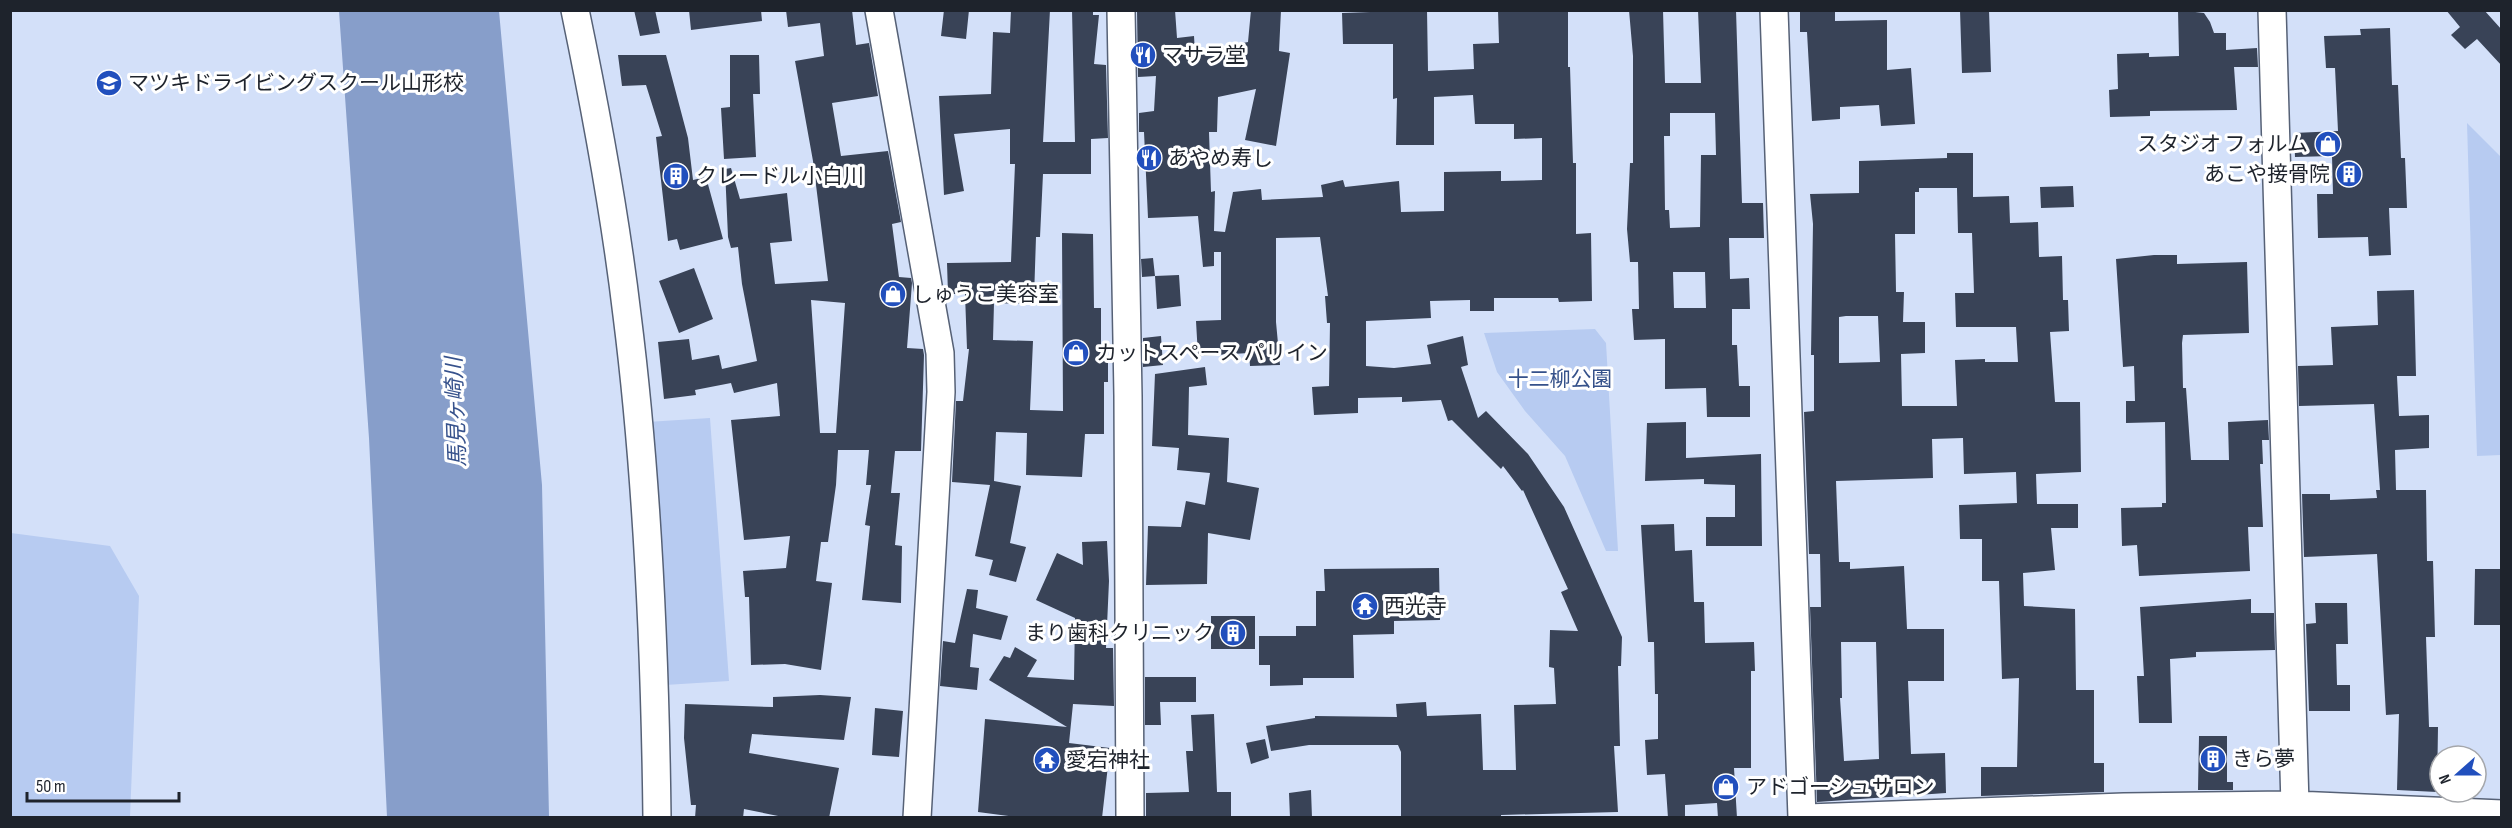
<svg xmlns="http://www.w3.org/2000/svg" width="2512" height="828" font-family="'Sofia Sans Condensed','Noto Sans JP',sans-serif">
<rect width="100%" height="100%" fill="#d3e0f9"/>
<path fill="#b7cbf1" d="M2467,123L2501,157V455L2477,456Z
M1595,329L1606,343L1618,551H1606L1565,456L1525,411L1497,372L1484,333Z
M710,418L729,681L665,685L647,422Z
M11,533L110,546L139,596L130,817H11Z"/>
<path fill="#879eca" d="M339,11H499L542,485L549,817H387L369,438Z"/>
<path fill="#394357" fill-rule="evenodd" d="M634,10H655L660,33L640,36Z
M689,10H761L762,21L691,30Z
M786,10H852L856,45L869,43L878,96L832,103L841,156L888,151L901,222L892,224L899,277L911,278L912,283L907,348L923,349L924,355L921,451H895L891,493H900L895,545L902,546L901,603L862,600L870,526L865,525L871,485H866L869,450H838L836,485L828,542H821L816,581L832,583L821,670L785,664L751,665L749,597H745L743,571L786,568L790,536L744,540L731,420L780,416L777,383L734,393L731,383L695,390L696,395L664,399L658,342L689,339L692,360L719,355L722,369L757,361L742,284L738,247L731,248L728,237L725,169L731,168L740,199L787,193L792,241L770,243L775,284L828,281L813,161L795,61L824,56L820,23L788,27ZM811,300L845,303L836,433H820Z
M944,10H969L966,39L941,36Z
M1011,10H1050L1043,142H1075L1072,10H1093V15H1099L1094,64L1106,65L1108,138L1091,139V174H1043L1040,237H1036L1034,298H1031V304L994,303L993,340L1033,341L1030,410L1063,411L1062,233L1093,234L1094,308H1101V357H1108V382H1104V434H1085L1082,477L1026,475L1027,433L996,432L994,481L1021,486L1010,543L1026,547L1016,582L989,575L993,560L975,556L990,485L952,482L956,401H963L969,349H967L965,294H948L947,263L1011,262L1015,164H1010V129L954,134L964,191L944,195L939,96L991,94L993,32L1010,33Z
M1137,10H1175L1177,38L1194,36L1195,53L1248,42L1251,10H1281L1279,51L1290,53L1276,146L1245,140L1256,89L1218,97L1217,132H1209L1211,192L1215,191L1214,231L1225,232L1233,192L1261,189L1262,200L1323,197L1321,185L1343,180L1345,187L1399,181L1401,212L1444,211V172L1501,171V181L1542,180V138L1514,139V124H1475L1473,95L1434,97V145H1396L1397,98L1393,99V44H1343L1342,13L1427,10L1428,71L1474,69L1473,44L1499,43L1498,10H1568V67H1570L1573,163H1576V234L1591,233L1592,301L1559,302L1558,298H1494V311H1470V300L1430,301L1431,318L1366,321V366L1394,368L1431,364L1427,345L1463,336L1468,365L1461,367L1478,418L1486,411L1528,454L1564,507L1622,637L1621,666H1618L1620,746H1614L1618,812L1501,815V818H1401V752L1398,745H1309L1271,751L1266,726L1315,718V716L1397,717L1396,704L1426,702L1427,716L1481,714L1483,770H1516L1514,705L1556,704L1554,668L1549,667L1550,630L1578,631L1561,592L1568,589L1523,490L1522,491L1503,466L1501,469L1452,420L1448,421L1441,400L1402,402V397L1358,398V413L1314,415L1312,387L1329,386L1330,323H1327L1325,296H1328L1320,237L1276,238V322L1280,365L1250,366L1249,353L1198,356L1196,321L1221,320V252H1214V266L1203,267L1198,216L1148,218L1144,132H1139V113L1154,111L1156,76L1138,77Z
M1629,10H1663L1665,83H1701L1698,10H1736L1742,203H1763L1764,238H1729L1730,279L1749,278L1750,309H1732V345H1737L1739,386H1750V417H1707L1706,388L1665,389V339L1634,340L1632,309H1639L1638,262H1630L1627,229L1630,163H1633V56ZM1670,113H1715L1716,155H1701L1700,227L1670,228L1669,210H1665L1664,136H1670ZM1673,272H1705L1706,308H1674Z
M1800,10H1835V21L1887,20V70L1911,68L1915,124L1881,126L1879,105L1840,107V119L1812,121L1807,32H1800Z
M1960,10H1989L1991,72L1962,73Z
M2178,10L2204,13L2210,22L2214,33H2226V50L2257,48L2258,67H2234L2237,110L2150,111V116L2110,117L2109,90L2118,89L2117,54L2149,53V57L2179,56Z
M2446,10H2484L2502,30V66L2477,39L2465,49L2451,35L2460,27Z
M2390,28L2392,85H2398L2401,158H2405L2407,208H2389L2391,255L2369,256L2368,237L2318,238L2317,194H2333L2332,156L2295,157L2294,133L2338,131L2335,68H2326L2324,36L2361,35L2360,29Z
M618,55H666L688,138L693,180L706,177L723,239L680,250L677,239L668,241L656,137L662,136L646,85L622,86Z
M730,55H759L760,94H753L756,157L724,159L721,108L730,107Z
M1947,153H1973V197L2009,196L2010,223L2038,222L2039,257L2062,256L2063,300H2068L2069,331L2050,332L2055,402H2080L2081,472L2036,474L2037,504H2078V528H2051L2055,570L2023,573L2024,606L2075,609L2076,690H2094V763H2104V792L1981,796V767H2017L2019,678L2002,679L1999,581H1982V539H1960L1959,505L2017,503L2016,472L1964,474L1963,438L1932,439L1933,478L1836,481L1839,562H1850V569L1904,566L1907,629H1944V681H1908L1911,754L1945,753L1946,793L1817,802L1810,607H1821L1820,554H1809L1804,412L1814,411V355H1811L1813,224L1810,194L1859,193V161L1947,158ZM1919,188H1957L1958,233H1972L1974,293H1955L1956,327H2016L2018,362H1985V359L1955,360L1957,406H1902L1901,354L1925,353V322H1903L1904,292H1896L1895,234H1915V192H1919ZM1846,316H1878L1880,362L1839,363V317ZM1841,642H1876L1879,759L1844,761L1840,698H1842Z
M2073,186L2074,207L2041,208L2040,187Z
M2154,255H2177V264L2247,262L2249,333L2183,335L2182,343L2183,388H2186L2191,460H2229L2228,422L2268,420L2269,440H2262L2263,464H2260L2263,527H2248L2250,571L2139,576L2137,545L2122,546L2121,508L2162,507V503H2166L2165,422L2126,423V401H2135L2134,366L2123,367L2116,259Z
M1153,258L1155,276L1142,277L1141,259Z
M694,268L713,319L679,333L659,281Z
M1179,275L1181,306L1157,309L1155,276Z
M2414,290L2416,376H2397L2399,416L2429,415V448L2395,450L2396,490H2426L2427,561H2433L2435,637H2426L2429,727H2438L2437,792L2397,790L2399,714L2386,715L2377,554L2304,557L2302,494H2330V500L2377,498L2376,490H2380L2374,404L2299,406L2298,366L2333,365L2331,327L2378,325L2377,291Z
M1161,336L1163,365L1143,367V338Z
M1205,367L1207,385L1189,387L1188,435L1229,438L1227,482L1259,488L1250,540L1208,533L1207,584L1146,585L1148,526L1181,527L1186,501L1205,505L1210,473L1177,470L1179,448L1152,446L1155,374Z
M1686,422V458L1761,454L1762,546H1706V517H1735V485L1704,484V479L1645,481L1647,423Z
M1674,524L1675,551L1692,550L1694,602H1704L1705,643L1754,642L1755,671H1751V768H1734L1737,818H1718L1717,803L1685,805V818H1668L1665,774L1647,775L1645,740L1658,739V694H1655L1654,642H1648L1641,525Z
M1107,541L1109,581L1106,648H1113L1114,706L1073,704L1069,743L1110,748L1102,818H1024L978,812L985,719L1067,727L989,680L1004,656L1010,658L1015,647L1037,660L1027,677L1074,680L1075,618L1036,600L1057,553L1083,565L1082,542Z
M1439,568L1440,620L1394,621V634L1353,635L1354,678H1303V685L1270,686V665H1259V636H1296V626H1316V591H1325L1324,569Z
M2475,569H2502V625H2474Z
M967,589L978,590L976,608L1008,616L1001,640L973,634L970,667L979,668L977,690L940,686L943,641L955,643Z
M2251,599V613H2274L2275,650L2196,652V657L2170,659L2172,723H2139L2137,676H2144L2140,607Z
M2315,603H2347L2348,644H2336L2337,685H2350V711H2309L2306,624L2316,623Z
M1211,616H1255V649H1211Z
M1145,677H1196V702H1160L1161,725H1145Z
M820,695L851,697L844,740L752,734L749,753L839,768L829,818H788L744,809L743,818H695L696,805H691L684,738L685,704L773,707V697Z
M875,708L903,711L899,757L872,755Z
M1214,714L1217,792H1231V818H1146V793L1189,792L1186,751H1193L1191,715Z
M2199,736H2227V782H2233V790H2198Z
M1265,739L1269,758L1251,764L1246,743Z
M1311,790L1312,818H1290L1289,793Z"/>
<g fill="none" stroke-linecap="round" stroke-linejoin="round">
<defs>
<path id="minor" d="M575,10C596,111 615,213 627,315C648,481 655,650 657,818
M879,10L940,353L941,392L917,818
M1121,10L1128,396L1130,818
M1774,10L1802,818
M2272,10L2295,805
M1807,818L2124,807L2295,805L2502,814"/>
</defs>
<use href="#minor" stroke="#566176" stroke-width="30"/>
<use href="#minor" stroke="#fff" stroke-width="27"/>
</g>
<defs>
<symbol id="restaurant-disc" viewBox="-11 -11 22 22"><circle r="9.5" fill="#214fbd" stroke="#fff"/><path d="M-5-6h1v4h1v-4h1v4h1v-4h1v5L-1.5 .5V6h-2V.5L-5-1ZM5-6V6H3V1.5H1.5Q1.5-4 5-6Z" fill="#fff"/></symbol>
<symbol id="school-disc" viewBox="-11 -11 22 22"><circle r="9.5" fill="#214fbd" stroke="#fff"/><path d="M0-5L7-2L0 1L-7-2ZM-4 1L0 2.5L4 1V4Q0 6-4 4Z" fill="#fff"/></symbol>
<symbol id="shop-disc" viewBox="-11 -11 22 22"><circle r="9.5" fill="#214fbd" stroke="#fff"/><path d="M-5-2.5h2.3a2.7 3.5 0 0 1 5.4 0H5L5.5 6h-11ZM-1.5-2.5h3a1.5 2.3 0 0 0-3 0Z" fill="#fff"/></symbol>
<symbol id="building-disc" viewBox="-11 -11 22 22"><circle r="9.5" fill="#214fbd" stroke="#fff"/><path d="M-4-6H4V6H1V3H-1V6H-4ZM-2.5-4.3h1.7v1.8h-1.7ZM.8-4.3h1.7v1.8H.8ZM-2.5-1h1.7V.8h-1.7ZM.8-1h1.7V.8H.8Z" fill="#fff"/></symbol>
<symbol id="temple-disc" viewBox="-11 -11 22 22"><circle r="9.5" fill="#214fbd" stroke="#fff"/><path d="M0-6L5-2H3V0L6.5 2.5H4V6H1.5V3h-3V6H-4V2.5H-6.5L-3 0V-2H-5Z" fill="#fff"/></symbol>
</defs>
<g fill-rule="evenodd">
<use href="#restaurant-disc" x="1128" y="40" width="30" height="30"/>
<use href="#school-disc" x="94" y="68" width="30" height="30"/>
<use href="#shop-disc" x="2313" y="129" width="30" height="30"/>
<use href="#restaurant-disc" x="1134" y="143" width="30" height="30"/>
<use href="#building-disc" x="2334" y="159" width="30" height="30"/>
<use href="#building-disc" x="661" y="161" width="30" height="30"/>
<use href="#shop-disc" x="878" y="279" width="30" height="30"/>
<use href="#shop-disc" x="1061" y="338" width="30" height="30"/>
<use href="#temple-disc" x="1350" y="591" width="30" height="30"/>
<use href="#building-disc" x="1218" y="618" width="30" height="30"/>
<use href="#building-disc" x="2198" y="744" width="30" height="30"/>
<use href="#temple-disc" x="1032" y="745" width="30" height="30"/>
<use href="#shop-disc" x="1711" y="772" width="30" height="30"/>
</g>
<g text-anchor="middle" stroke-width="6" stroke-linejoin="round" paint-order="stroke">
<g font-size="21" fill="#1e232c" stroke="#fff" text-anchor="start">
<text x="1162" y="62">マサラ堂</text>
<text x="128" y="90">マツキドライビングスクール山形校</text>
<text x="2308" y="151" text-anchor="end">スタジオ フォルム</text>
<text x="1168" y="165">あやめ寿し</text>
<text x="2330" y="181" text-anchor="end">あこや接骨院</text>
<text x="696" y="183">クレードル小白川</text>
<text x="912" y="301">しゅうこ美容室</text>
<text x="1096" y="360">カットスペース パリイン</text>
<text x="1384" y="613">西光寺</text>
<text x="1214" y="640" text-anchor="end">まり歯科クリニック</text>
<text x="2232" y="766">きら夢</text>
<text x="1066" y="767">愛宕神社</text>
<text x="1746" y="794">アドゴーシュサロン</text>
</g>
<g font-size="21" fill="#35518a" stroke="#fff">
<text x="1560" y="386">十二柳公園</text>
</g>
<g font-size="22" font-style="italic" fill="#37528c" stroke="#fff">
<text transform="translate(455 412) rotate(-92)" y="8">馬見ヶ崎川</text>
</g>
</g>
<rect width="2512" height="828" fill="none" stroke="#1e232c" stroke-width="24"/>
<g transform="translate(2458 774) rotate(249)"><circle r="28" fill="#ffffff" stroke="#a5a7ab" stroke-width="1.5"/>
<path d="M0-4.5L10 22L0 15L-10 22Z" fill="#214fbd"/>
<text y="-9" font-size="16" font-weight="bold" text-anchor="middle" fill="#1e232c">N</text>
</g>
<path d="M27 792v9h152v-9" fill="none" stroke="#1e232c" stroke-width="3"/>
<text x="36" y="792" font-size="18" fill="#1e232c" stroke="#ffffff" stroke-width="4.5" paint-order="stroke">50 m</text>
</svg>
